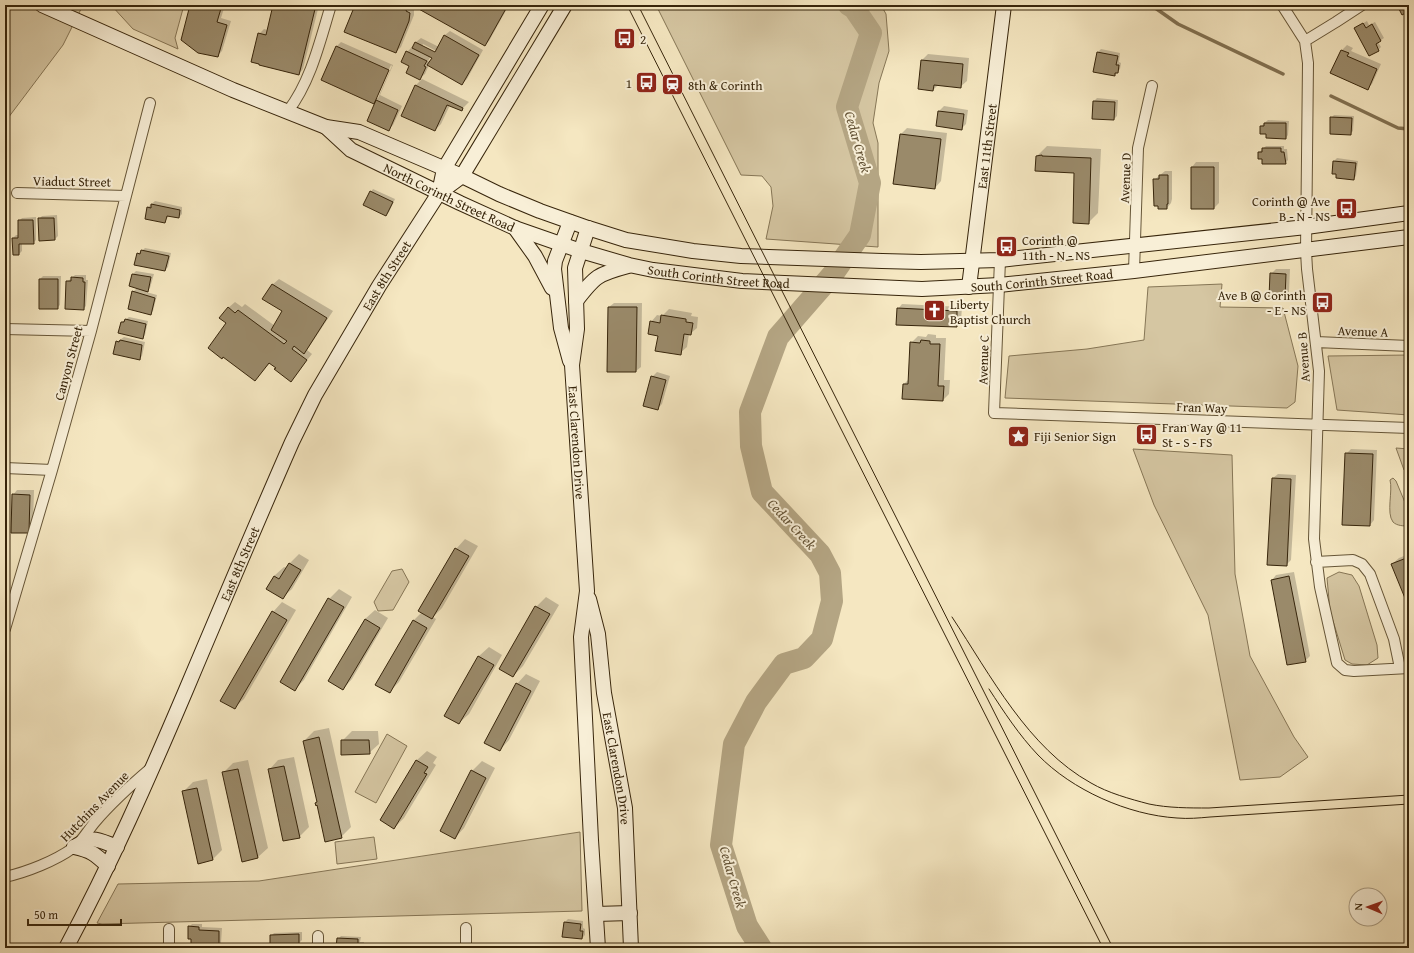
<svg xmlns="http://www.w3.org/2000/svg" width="1414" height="953" font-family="'Gentium Book Plus',serif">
<rect width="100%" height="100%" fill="#f5e7c1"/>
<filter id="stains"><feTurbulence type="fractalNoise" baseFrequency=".005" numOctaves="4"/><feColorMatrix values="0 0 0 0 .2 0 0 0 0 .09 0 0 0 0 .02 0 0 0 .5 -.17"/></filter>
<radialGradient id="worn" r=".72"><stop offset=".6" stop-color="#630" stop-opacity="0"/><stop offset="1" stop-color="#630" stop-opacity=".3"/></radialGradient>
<path fill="#d5c6a2" stroke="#867656" d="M5,5H83L63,45L5,122Z
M111,5H184L175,38L178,49L133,29Z
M656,5H881L886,14L889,51L879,83L873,123L878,143V247L766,239L773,206L771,187L762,176L741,175Z
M1222,284L1220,307L1283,308L1298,366L1295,402L1287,408L1005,398L1009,356L1087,349L1144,340L1148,287Z
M1409,355V415L1337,410L1328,356Z
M1396,448L1409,449V468L1404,470Z
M1133,449L1232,455L1235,574L1250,656L1294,737L1308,757L1280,777L1240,780L1208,615L1154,505Z
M1393,478L1396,481L1409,512V526C1404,526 1397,526 1393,522C1386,513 1393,491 1390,480Z
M402,569L409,582L393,610L378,611L374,602L392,571Z
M1339,572L1352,575L1359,586L1377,645L1378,658L1367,665L1352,664L1345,660L1330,611L1327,578Z
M387,734L407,746L376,803L355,792Z
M580,832L582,911L102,924L97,923L118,884L259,881Z
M374,837L377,859L337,864L335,842Z"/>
<path fill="#0003" fill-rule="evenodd" d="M191,5H225L221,18L231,21L222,51L217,56Z
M274,5H319L303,69L299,74L259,34L264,29L268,30Z
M356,5H410V6L414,8V15L401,47L396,52Z
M419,5H509L489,41L485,45Z
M1367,21L1369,25L1375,22L1384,38L1378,42L1381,47L1378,50L1355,28Z
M450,31L483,50L467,79L462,84L429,65L425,74L420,78L411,66L407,52L412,47L413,48L416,42L421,38L439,47L445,35ZM423,44L440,53L439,55L422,46ZM431,56L433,57L430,62L428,61Z
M341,42L393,65L380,95L402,106L393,125L388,130L376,103L322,79L337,46ZM391,65L392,66L378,98H376Z
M1347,45L1353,48L1351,51L1381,64L1372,84L1368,88L1332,73L1342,50Z
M1101,49L1120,53L1119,62L1121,63L1120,69L1115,75L1098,52Z
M928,54L969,58L967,81L960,87L938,85L933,90L922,60Z
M422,79L469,102L461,110L450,105L441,124L435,130L402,115L416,85Z
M1097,98L1118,100L1117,116L1114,119L1094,101Z
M944,106L968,110L966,124L961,129L937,125L939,111Z
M1334,115L1354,116L1353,131L1350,134L1331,118Z
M1268,120L1289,121L1288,135L1286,138L1267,133L1261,126Z
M907,128L947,133L941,181L935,188L901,134Z
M1047,146L1101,149L1098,213L1088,223L1075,172L1037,156Z
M1266,146H1284V149H1287L1288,160L1285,163L1263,158L1259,152Z
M1337,158L1358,161L1356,176L1353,179L1334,161Z
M1196,162H1219V203L1214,208L1192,167Z
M1165,171H1172V199L1171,203L1167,208L1154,180Z
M373,189L395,199L389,212L386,215L371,192Z
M155,201L182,207V214L179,217L169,215L165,222L148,207Z
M57,215L58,236L55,239L39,219L42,216Z
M36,217V240L33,243H22V251L19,254L13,238L16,235H19V221L22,218Z
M145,248L171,253L168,267L165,270L138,254Z
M1276,269H1290L1289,292L1284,297L1271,274Z
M136,271L154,274L150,288L146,292L157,295L153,311L150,314L133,292L137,288L133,274Z
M75,275H86V280H88L86,306L83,309L67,282Z
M43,276H61L60,305L57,308L40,279Z
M279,279L333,311L307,350L312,354L291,380L270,363L255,380L228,323V308L235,302L242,307L245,304L275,326L283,311L272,285Z
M614,303H642L641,367L636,371H608L609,307Z
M902,304L962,307L961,321L956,326L898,309Z
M669,309L692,313L691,316L698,317L697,328L690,334H689L687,347L680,353L659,335L651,322L657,315L662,316Z
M129,317L148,321L145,335L143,338L122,322Z
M928,334L936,335V338H946L944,380H950L949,394L943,400L904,384L910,378L911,343L918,336L926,337Z
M124,337L145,342L142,356L139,359L117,342Z
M657,372L670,376L662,404L657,409L652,377Z
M1351,449L1377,450L1374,520L1370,525L1346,454Z
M1278,474L1296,475L1291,560L1286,565L1273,478Z
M17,490H34L33,527L28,532L13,495Z
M465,539L478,546L442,608L433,617L436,619L399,682L389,692L413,621L422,612L456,549Z
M299,554L309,560L292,589L282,598L274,576L284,567L287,568L290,563Z
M1409,554V606L1392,564L1399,558Z
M1294,572L1310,656L1305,661L1272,580L1276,575Z
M339,589L352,597L304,680L295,689L281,681L329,599Z
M546,597L559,605L523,666L513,676L500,668L536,607Z
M282,602L296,610L244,699L234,708L273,612Z
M375,610L388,618L352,679L343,689L365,619Z
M489,647L502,655L469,714L459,723L445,715L479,656Z
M526,674L540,681L509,740L500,750L517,684Z
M329,728L351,827L341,837L318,802L304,741L314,731Z
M352,731H378L379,744L369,753L342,741Z
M427,751L437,757L433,763L436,765L404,818L394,828L381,820L417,760Z
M294,757L309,827L299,837L269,770L278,760Z
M248,760L268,848L258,857L243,861L223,773L233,763Z
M482,761L495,768L464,828L455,838L472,771Z
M207,779L222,850L213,859L183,792L193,782Z
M568,919L583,921V928L585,929V935L582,938L565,922Z
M192,924H202V927L222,928L221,943L219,946L192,938L189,927Z
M302,932V940L299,943V946L297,948H267V945L271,942V936L274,933Z
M341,936L361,937L360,942H364V948H337L338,939Z
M589,944V948H563L564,947Z"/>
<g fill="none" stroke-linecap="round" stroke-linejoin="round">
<path stroke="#827253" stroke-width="3.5" d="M1151,5L1178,24L1283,74
M1331,96L1398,128L1409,129"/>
<path stroke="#b4a583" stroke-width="22" d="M761,948L747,926L721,845L734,744L756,702L784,664L804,658L822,639L832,601L830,573L820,554L762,492L751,446L750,412L778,337L833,274L860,235L870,183L847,107L871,33L854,8L849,5"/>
</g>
<path fill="#9a8a6a" stroke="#37250b" d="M190,5H222L217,22L227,25L218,57L198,53L181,40Z
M273,5H316L299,75L259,65V64L251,62L258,33L266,35Z
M355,5H408L406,11L410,13L409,21L396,53L344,32Z
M418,5H508L485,46L417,8Z
M1397,5H1409V11L1402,15Z
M1363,23L1366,28L1372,24L1381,41L1376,44L1379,51L1369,56L1354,28Z
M444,35L479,55L462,85L427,65L432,58L412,48L415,42L435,52Z
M336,46L389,70L374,104L321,80Z
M1341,50L1349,53L1347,56L1377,69L1368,90L1330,73Z
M406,51L427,61L424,66L426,67L420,80L406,73L409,66L401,62Z
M1097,52L1118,56L1116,65H1119L1118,73H1115V76L1093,72Z
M921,60L963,64L961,88L934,85L933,91L918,89Z
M415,85L463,108L462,111L447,105L435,131L401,116Z
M376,100L398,110L389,131L367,121Z
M1093,101L1115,102L1114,120L1092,119Z
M938,111L964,114L962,130L936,126Z
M1330,117L1352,118L1351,135L1330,134Z
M1264,123H1286V139L1266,138V134H1260V126H1264Z
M900,134L941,139L935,189L893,184Z
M1262,148H1281V152H1284L1286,164H1262V159H1258V152H1262Z
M1042,155V156L1091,158L1089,224L1073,223L1074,173L1035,171L1036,156Z
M1333,161L1356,163L1354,180L1336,178V174H1332Z
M1191,167H1214V209H1191Z
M1159,175H1168V204H1167V209H1158V206H1154L1153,179H1159Z
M370,191L393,202L386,216L363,205Z
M151,204L180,210L179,218L167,216L165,223L145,219L147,207L151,208Z
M38,218H54L55,240L39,241Z
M18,220H33L34,244H19V255H13L12,238H18Z
M141,250L169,256L165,271L134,265L137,253L140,254Z
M1270,273L1286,274L1285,298L1269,297Z
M132,274L151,277L148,292L129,286Z
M71,277L83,278V282H85L84,310L65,309L66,281H71Z
M39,279H58V309H39Z
M272,284L327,318L304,354L294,346L292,349L307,360L291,382L274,369L276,368L269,363L255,381L223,357L222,359L208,348L226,323L219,318L228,307L235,313L238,310L284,344L287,341L271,330L282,311L262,299Z
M132,291L155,298L151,315L128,309Z
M608,307H637L636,372H607Z
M897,308L957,311V327L896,325Z
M661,315L686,319V322L693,323L691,335L684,334L681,355L655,351L658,336L648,334L650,321L660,323Z
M125,319L146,324L143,339L118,333L121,322H124Z
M120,340L142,345L140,360L113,354L116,341L119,342Z
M921,340L930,341V344H940L938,386H944L943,401L902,399L903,384H908L910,342L920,343Z
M651,376L666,380L658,410L643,406Z
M1345,453L1373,454L1370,526L1342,525Z
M1272,478L1291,479L1287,566L1267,565Z
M12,494L30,495L29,533H11Z
M455,548L469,556L432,619L418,611Z
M1409,557V608L1391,564Z
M289,563L301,570L283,599L266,589L274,576L279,579Z
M1289,576L1306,662L1287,665L1271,580Z
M328,598L344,607L295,691L280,682Z
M535,606L550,614L513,677L499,669Z
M272,611L287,620L235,709L220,701Z
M365,619L380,628L343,690L328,681Z
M413,620L427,628L390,693L375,685Z
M478,656L494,665L459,724L444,716Z
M516,683L531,691L500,751L484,743Z
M319,737L342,838L325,842L317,805L316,806L315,803L317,802L303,741Z
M341,740H369L370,754L341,755Z
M416,760L428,767L424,773L427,774L394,829L380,820Z
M284,766L300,838L283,841L268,769Z
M238,769L258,858L242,862L222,772Z
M471,770L486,778L455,839L440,831Z
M197,788L213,860L198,864L182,791Z
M564,922L581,924L580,931H583L582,939L562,937Z
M188,926L199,927V930L219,931V947L191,946V939H188Z
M299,934V944H296V948H266V945H270V935Z
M337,938L358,939V945H362L361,948H336Z"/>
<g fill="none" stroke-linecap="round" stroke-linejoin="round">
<defs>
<path id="street" d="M1282,5L1305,41L1308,63L1306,251L1307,269L1319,371L1314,539L1320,587L1337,663L1345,670L1354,671L1409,668
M1305,41L1336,22L1362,5
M288,111C311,81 320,41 331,5
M17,193L126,196
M1000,260L994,413L1409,428
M1134,271L1138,148L1152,86
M5,329L91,331
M1316,342L1409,346
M5,468L52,470
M1316,562L1353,560L1362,564L1370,574L1394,639L1400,668
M5,629L52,470L91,331L150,103
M5,877C27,872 55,861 73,848C82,842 88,830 95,822C112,802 131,785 151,768
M466,928V948
M169,948V929
M318,948V936"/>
<g id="secondary">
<path d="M42,5L233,90L326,127L359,132L462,176L499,194L540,211L588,228L626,240L693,251L741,256L882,261L921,262L1000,260L1306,227L1409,213"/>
<path id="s1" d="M326,127L351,150L460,203L515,228L581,251L629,265L653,270L742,281L922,289L999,285L1134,271L1409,237"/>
<path d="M439,193L462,176L565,5"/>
<path d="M570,222L555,261L554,269L561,328L570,361"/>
<path d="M515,228L535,256L552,288"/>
<path id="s2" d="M588,228L575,268L577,329L572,365L587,591L581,637L591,840L598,948"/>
<path id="s3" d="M969,287L1004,5"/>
<path d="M576,301C595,276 598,274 628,266"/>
<path id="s4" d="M589,599L598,634L604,693L625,808L631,948"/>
<path d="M74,847C94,835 96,839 117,847"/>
<path d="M74,847C92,851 95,854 108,866"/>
<path d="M596,914L630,913"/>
<path id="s5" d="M66,948C111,864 149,777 186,690C221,607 256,524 292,442L315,395L379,286L439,193L444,169L542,5"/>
</g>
</defs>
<use href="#street" stroke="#665638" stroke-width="12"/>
<use href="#secondary" stroke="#37250b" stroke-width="16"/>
<use href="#street" stroke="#f8efd7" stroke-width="10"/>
<use href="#secondary" stroke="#f8efd7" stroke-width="14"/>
<path stroke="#37250b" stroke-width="1" d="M627,5L1103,948
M638,5L1113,948
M952,617C991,676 1028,748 1091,783C1108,793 1130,799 1149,804C1168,808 1189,808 1209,808L1409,795
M989,689C1004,712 1019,735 1038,755C1072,790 1128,815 1177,818C1188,819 1199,818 1210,817L1409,804"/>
</g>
<defs>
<symbol id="bus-square" viewBox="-11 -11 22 22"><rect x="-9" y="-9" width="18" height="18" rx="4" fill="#8f2418" stroke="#f8efd7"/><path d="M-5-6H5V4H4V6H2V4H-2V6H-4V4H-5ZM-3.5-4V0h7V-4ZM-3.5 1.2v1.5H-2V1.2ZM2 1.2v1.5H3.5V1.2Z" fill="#fff"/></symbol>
<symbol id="station-square" viewBox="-11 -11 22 22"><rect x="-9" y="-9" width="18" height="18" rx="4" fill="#8f2418" stroke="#f8efd7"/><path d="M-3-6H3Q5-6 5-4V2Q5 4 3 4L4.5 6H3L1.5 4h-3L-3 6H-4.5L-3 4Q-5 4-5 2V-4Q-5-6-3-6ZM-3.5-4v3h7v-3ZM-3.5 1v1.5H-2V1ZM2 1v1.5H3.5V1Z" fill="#fff"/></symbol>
<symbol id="church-square" viewBox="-11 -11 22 22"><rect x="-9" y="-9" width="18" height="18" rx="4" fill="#8f2418" stroke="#f8efd7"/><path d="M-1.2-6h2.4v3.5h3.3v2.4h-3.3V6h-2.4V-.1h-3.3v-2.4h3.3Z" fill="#fff"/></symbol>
<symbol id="sight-square" viewBox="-11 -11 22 22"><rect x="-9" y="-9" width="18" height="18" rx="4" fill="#8f2418" stroke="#f8efd7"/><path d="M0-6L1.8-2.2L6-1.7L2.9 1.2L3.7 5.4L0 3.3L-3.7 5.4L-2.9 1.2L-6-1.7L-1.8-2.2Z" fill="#fff"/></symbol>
</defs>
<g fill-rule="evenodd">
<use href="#bus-square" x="612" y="26" width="25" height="25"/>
<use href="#bus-square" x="634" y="70" width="25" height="25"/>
<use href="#station-square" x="660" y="72" width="25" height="25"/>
<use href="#bus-square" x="1334" y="196" width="25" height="25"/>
<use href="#bus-square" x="994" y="234" width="25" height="25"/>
<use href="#bus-square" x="1310" y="290" width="25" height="25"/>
<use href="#church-square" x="922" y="298" width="25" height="25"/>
<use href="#bus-square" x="1134" y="422" width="25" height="25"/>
<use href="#sight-square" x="1006" y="424" width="25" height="25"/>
</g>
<g text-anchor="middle" stroke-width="4" stroke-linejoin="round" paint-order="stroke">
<g font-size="13" fill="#37250b" stroke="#f8efd7" text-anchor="start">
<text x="640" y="44">2</text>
<text x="632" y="88" text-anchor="end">1</text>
<text x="688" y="90">8th &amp; Corinth</text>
<text x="1330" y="206" text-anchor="end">Corinth @ Ave<tspan x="1330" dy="15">B - N - NS</tspan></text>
<text x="1022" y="245">Corinth @<tspan x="1022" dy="15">11th - N - NS</tspan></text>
<text x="1306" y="300" text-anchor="end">Ave B @ Corinth<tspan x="1306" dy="15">- E - NS</tspan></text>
<text x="950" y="309">Liberty<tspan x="950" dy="15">Baptist Church</tspan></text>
<text x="1162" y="432">Fran Way @ 11<tspan x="1162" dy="15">St - S - FS</tspan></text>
<text x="1034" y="441">Fiji Senior Sign</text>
</g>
<g font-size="13" fill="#37250b" stroke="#f8efd7">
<text dy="5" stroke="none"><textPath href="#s3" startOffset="142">East 11th Street</textPath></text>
<text transform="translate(1125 178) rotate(-88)" y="5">Avenue D</text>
<text transform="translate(72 181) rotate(1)" y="5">Viaduct Street</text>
<text dy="5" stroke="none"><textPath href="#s1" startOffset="143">North Corinth Street Road</textPath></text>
<text dy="5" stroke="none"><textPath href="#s5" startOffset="746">East 8th Street</textPath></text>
<text dy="5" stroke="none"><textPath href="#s1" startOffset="426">South Corinth Street Road</textPath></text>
<text dy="5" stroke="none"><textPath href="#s1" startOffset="750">South Corinth Street Road</textPath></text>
<text transform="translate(1363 331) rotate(2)" y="5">Avenue A</text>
<text transform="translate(1303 357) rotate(-94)" y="5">Avenue B</text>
<text transform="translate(983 360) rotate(-88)" y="5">Avenue C</text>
<text transform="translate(68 363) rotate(-75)" y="5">Canyon Street</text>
<text transform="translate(1202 407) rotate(2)" y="5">Fran Way</text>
<text dy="5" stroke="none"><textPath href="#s2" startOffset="217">East Clarendon Drive</textPath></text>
<text dy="5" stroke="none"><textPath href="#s5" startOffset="422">East 8th Street</textPath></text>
<text dy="5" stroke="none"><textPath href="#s4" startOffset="172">East Clarendon Drive</textPath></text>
<text transform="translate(94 806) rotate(-46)" y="5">Hutchins Avenue</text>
</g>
<g font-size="14" font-style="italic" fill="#635235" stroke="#f8efd7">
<text transform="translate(858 142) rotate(74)" y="5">Cedar Creek</text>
<text transform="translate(792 524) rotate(47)" y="5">Cedar Creek</text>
<text transform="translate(733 877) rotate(74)" y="5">Cedar Creek</text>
</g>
</g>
<rect width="1414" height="953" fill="none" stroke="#f5e7c1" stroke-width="20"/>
<rect x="6" y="6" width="1402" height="941" fill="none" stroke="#37250b" stroke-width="2"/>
<rect x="10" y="10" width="1394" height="933" fill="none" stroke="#37250b"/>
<g transform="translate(1368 907) rotate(272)"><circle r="19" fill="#f8efd7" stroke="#ab9e85"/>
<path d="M0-3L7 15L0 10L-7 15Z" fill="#8f2418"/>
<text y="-6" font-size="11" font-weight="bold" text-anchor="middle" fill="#37250b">N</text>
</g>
<path d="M28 919v6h93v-6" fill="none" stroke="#37250b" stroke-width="2"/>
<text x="34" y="919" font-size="12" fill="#37250b" stroke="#f8efd7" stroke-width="3" paint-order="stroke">50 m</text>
<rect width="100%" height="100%" filter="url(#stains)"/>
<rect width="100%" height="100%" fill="url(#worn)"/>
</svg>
